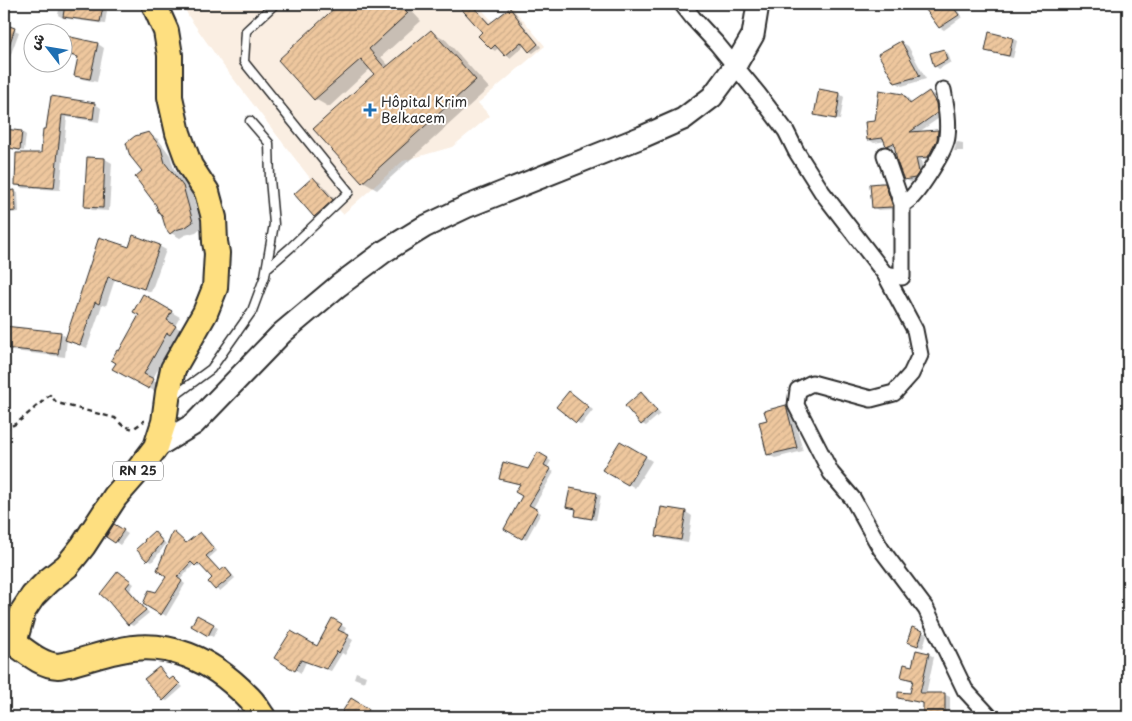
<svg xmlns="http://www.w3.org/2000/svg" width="1132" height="721" font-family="'Playpen Sans','Playpen Sans Arabic',sans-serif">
<defs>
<pattern id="building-hatch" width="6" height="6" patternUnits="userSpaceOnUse" patternTransform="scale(1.25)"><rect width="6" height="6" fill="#eec79e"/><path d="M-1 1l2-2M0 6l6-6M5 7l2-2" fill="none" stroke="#ccab88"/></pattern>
</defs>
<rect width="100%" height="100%" fill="#fff"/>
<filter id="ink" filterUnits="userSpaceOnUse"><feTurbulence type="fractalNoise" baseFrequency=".02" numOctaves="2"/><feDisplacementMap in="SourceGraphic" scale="10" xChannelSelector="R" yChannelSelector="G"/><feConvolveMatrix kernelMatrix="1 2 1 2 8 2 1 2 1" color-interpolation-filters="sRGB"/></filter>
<g filter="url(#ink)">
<path fill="#faeee2" d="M182,4H477L494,23L512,7L545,46L478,103L490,116L452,147L403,161L343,214L313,182L222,64L189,17Z"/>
<path fill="#0003" d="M60,4H84L83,5L102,8L107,11L105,24L63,18L58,15Z
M341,4H405L421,21L381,57L389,66L432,32L445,39L489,88L377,190L363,182L315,129L376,74L371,68L329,107L315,99L280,60Z
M459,4H472L491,25L510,9L514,11L522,22V23L541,47L533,53L530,51L525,45L510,58L506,55L499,47L495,51L491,48L484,32Z
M938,4H953L962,17L944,30L939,27L928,11Z
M5,26L19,32L7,65L4,63V29Z
M62,37L98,44L104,48L97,82L82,79L76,75L79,58L62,54Z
M1013,39L1017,41L1013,58L991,53L986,50Z
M901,42L908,46L926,79L902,86L896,82Z
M944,51L948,53L951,62L939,69L935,66L932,54Z
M929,92L934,95L941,107L942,116L919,132L938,131L943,134L934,159L921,160L924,175L920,180L910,182L905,179L896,147L892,148L887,145L886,141L874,143L869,140L876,122L902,95L908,98L912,104Z
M840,94L844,97L840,120L819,117L815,114Z
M4,97L8,99L7,112H4Z
M52,98L95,104L101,108L99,122L67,117L60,190L22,188L17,184L42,154L47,131Z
M4,127L5,128V130L22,132L26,135L24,151L4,148Z
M149,134L158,139L170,155L174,169L192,193L202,227L196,232L185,235L180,238L171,233L143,172Z
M957,142L963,143V151H954Z
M88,158L105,159L112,163L109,211L92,210L86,206Z
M313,179L320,182L339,204L322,220L315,216L296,194Z
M885,184L889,187L896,209L878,210L873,207Z
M14,191L18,193L19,212L9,213L6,211L5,207L4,206V195Z
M100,239L130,249L159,246L166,250L151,292L115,279L106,306L102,305L87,348L73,343L67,339L65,357L4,350V327L60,333L67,337Z
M143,296L180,317L175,326L184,332L179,339L176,337L152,380L162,386L158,393L114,369L117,362L119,353L141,314Z
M641,394L646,396L660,414L646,426L642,424Z
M573,395L593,410L581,425L558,407Z
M785,407L792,411L803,451L775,458L768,455Z
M621,442L652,461L635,488L604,469Z
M538,454L551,461L547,468L554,472L533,508L541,513L526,540L506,529L524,495L521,485L504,480L529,471Z
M597,494L601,496L596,520L580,518L576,515L577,510L568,507Z
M686,512L692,516L688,543L664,539L658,535Z
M114,525L128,534L120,545L107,536Z
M154,533L158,535L166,544L152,562L148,560Z
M174,533L187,544L200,533L204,535L217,551L209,558L221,572L225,569L229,571L235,578L220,591L216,589L210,582L213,579L201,565L199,567L194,564L180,580L185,584L166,616L145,603L157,594L167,577Z
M123,575L134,584L130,590L149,613L133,626L129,624Z
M198,617L218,628L213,637L193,626Z
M333,620L346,628L343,634L353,640L345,655L342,653L331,671L306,662L301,673L276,658L318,648Z
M913,629L927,634L923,648L909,642Z
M929,654L934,657L926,694H944L950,697V717H924V704L905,700L899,697L911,694L914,681L908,680L903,676Z
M159,669L162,671L170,681L173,678L183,687L167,701L164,700Z
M356,672L366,676L364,682L354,678Z
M352,699L373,713L370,717H351L343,712Z"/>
<path fill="url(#building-hatch)" stroke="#2b2b2b" d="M65,4H83L103,7L100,22L63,17Z
M339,4H400L408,13L369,49L385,68L431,30L476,80L362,183L313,129L374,74L361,59L314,100L278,60Z
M457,4H471L489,24L510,8L519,20H518L538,44L529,52L521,42L505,56L495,45L491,49L478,36L482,32Z
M936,4H951L959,15L939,28L926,10Z
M4,24L15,28L5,57H4Z
M989,32L1013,38L1009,56L985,51Z
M62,35L98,43L90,79L74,76L78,57L62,53Z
M901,41L920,76L895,83L878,54Z
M944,49L947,60L934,67L930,53Z
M819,89L840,93L836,119L814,115Z
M879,90L903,94L910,104L929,91L936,103L937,113L910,132L938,130L937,140L928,157L916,158L919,172L915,178L904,180L897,162L894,143L886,146L883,138L867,140L865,122L875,121Z
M51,96L95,103L93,119L62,115L54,188L15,185L16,153H41L43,129H46Z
M4,129L22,131L20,150L4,147Z
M149,132L161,148L165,163L183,186L193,222L186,227L175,230L170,234L166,229L162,216L158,211L156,205L135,177L142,171L130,156L126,143L135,136Z
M87,157L105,158L103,208L84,207Z
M313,177L333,200L314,217L294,194Z
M881,183H885L893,207L872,208L870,184Z
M15,190L16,211L4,212V191Z
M133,235L160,245L144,289L108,277L99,304L95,302L80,345L65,340L99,237L129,247Z
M143,294L172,311L167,320L176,326L170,335L167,333L144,374L154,379L149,389L112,369L116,363L111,360L117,350L119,351L139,315L133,312Z
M4,326L61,332L58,354L4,348Z
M569,391L589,407L576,423L556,407Z
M641,392L657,411L641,425L625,406Z
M786,405L797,448L767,455L759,422L767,420L764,411Z
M620,441L646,456L628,485L602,470Z
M538,452L548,458L544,465L551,469L529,505L538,510L522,539L504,529L522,496L515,492L520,484L499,479L503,462L528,469Z
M570,488L597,493L592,519L575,516L576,509L566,507Z
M661,507L686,511L681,540L656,536Z
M114,524L124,530L115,543L106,537Z
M154,531L163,542L147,561L136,549L145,541L144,540Z
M173,531L186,543L200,532L214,549L206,556L220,571L225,567L232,576L215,590L208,582L212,578L198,563L195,566L191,562L177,577L182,581L161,615L143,604L149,590L156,592L166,577L157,570Z
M118,571L131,581L126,587L146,610L128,625L109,602L100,594Z
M197,615L214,624L208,636L191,626Z
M332,618L342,624L338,630L349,635L339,653L337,651L326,669L301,660L295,671L274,658L291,631L317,646Z
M912,627L923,631L918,646L907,642Z
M916,650L929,653L920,693H945V717H923V703L898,698V692L910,693L913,680L901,677L904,664L912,666Z
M159,667L169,680L173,677L180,684L163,701L144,679Z
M351,698L369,709L364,717H349L342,712Z"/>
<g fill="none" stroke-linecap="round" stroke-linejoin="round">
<defs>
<path id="lane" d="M267,268L290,248L349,192L244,62L246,31L275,4
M173,397L211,369L252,311L265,276L274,224L270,179L269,143L250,121"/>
<path id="street" d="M682,4L693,18L717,44L758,94L786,131L796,151L822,192L885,274L915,330L920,355L911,374L894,393L871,399L812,383L798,390L796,405L831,473L853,499L881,549L926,609L965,690L990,717
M885,155L902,204
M885,274L902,277V204C905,203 907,202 909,200C919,191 946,150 947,137C949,121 946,106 943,90"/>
<path id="secondary" d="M156,447L194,424L282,333L338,286L385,251L424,227L466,207L642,137L683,119L712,97L735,66L753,35L758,4"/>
<path id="primary" d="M154,4L166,31L170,55V97L178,133L190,166L207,192L214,218L215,242L217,253L215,288L205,313L173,369L168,392L164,422L156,447L136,473L115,497L83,546L67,566L48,581L33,596L23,611L14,643C27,652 41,665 58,666C61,666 65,664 69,664C85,660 101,654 117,651C167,638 212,660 247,696C254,702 258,710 263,717"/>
</defs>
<use href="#lane" stroke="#2b2b2b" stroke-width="11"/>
<use href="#street" stroke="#2b2b2b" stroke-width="19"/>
<use href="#secondary" stroke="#2b2b2b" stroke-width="25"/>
<use href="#primary" stroke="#2b2b2b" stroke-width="28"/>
<path stroke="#2b2b2b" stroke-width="2.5" stroke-dasharray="5 4" stroke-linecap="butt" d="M4,430L17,423L50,395L57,403L115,418L122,425L133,429L144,421H145"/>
<use href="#lane" stroke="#fff" stroke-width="8"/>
<use href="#street" stroke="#fff" stroke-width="15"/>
<use href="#secondary" stroke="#fff" stroke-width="21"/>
<use href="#primary" stroke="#fedf80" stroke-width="24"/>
</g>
</g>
<path fill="#1f6fb2" stroke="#fff" stroke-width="2" d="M367.5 102.5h5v5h5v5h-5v5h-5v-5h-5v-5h5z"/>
<g text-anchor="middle" stroke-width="4" stroke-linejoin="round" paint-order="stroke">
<rect fill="#fff" stroke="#6b6b6b" stroke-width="1" x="113" y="461.5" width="50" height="19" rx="4"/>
<g font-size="12" font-weight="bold" fill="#2b2b2b">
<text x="138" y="475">RN 25</text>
</g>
<g font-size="14" fill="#2b2b2b" stroke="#fff" text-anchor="start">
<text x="381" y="107">Hôpital Krim<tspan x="381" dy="16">Belkacem</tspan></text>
</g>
</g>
<rect width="1132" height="721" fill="none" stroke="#fff" stroke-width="20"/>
<rect x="10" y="10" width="1112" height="701" fill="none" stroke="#2b2b2b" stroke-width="2" filter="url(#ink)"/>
<g transform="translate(48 48) rotate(301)"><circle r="24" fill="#ffffff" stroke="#aaaaaa"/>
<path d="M0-4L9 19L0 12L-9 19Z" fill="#1f6fb2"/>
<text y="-8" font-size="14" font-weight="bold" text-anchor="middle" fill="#2b2b2b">ش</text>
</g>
</svg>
